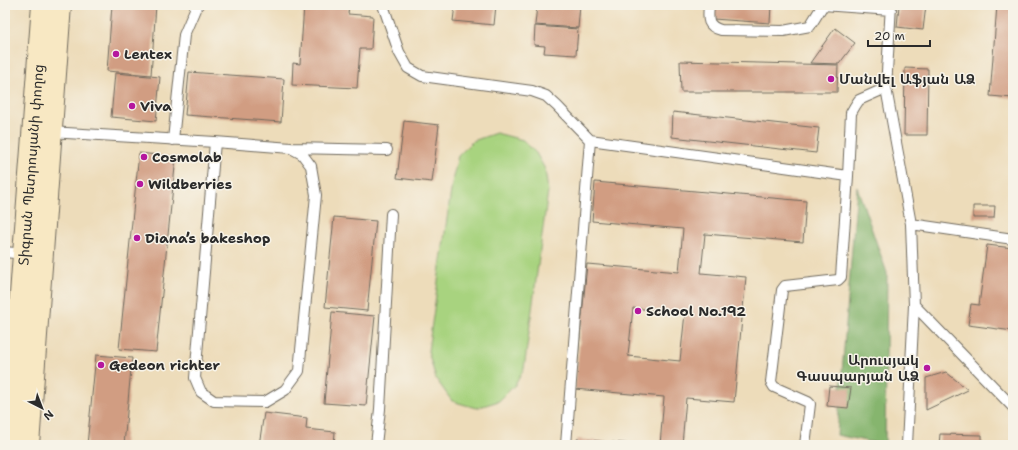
<svg xmlns="http://www.w3.org/2000/svg" width="1018" height="450" font-family="'Shantell Sans','Noto Sans Armenian',sans-serif">
<rect width="100%" height="100%" fill="#f7f3e8"/>
<filter id="ink" filterUnits="userSpaceOnUse"><feTurbulence type="fractalNoise" baseFrequency=".025" numOctaves="2"/><feDisplacementMap in="SourceGraphic" scale="8" xChannelSelector="R" yChannelSelector="G"/><feConvolveMatrix kernelMatrix="1 2 1 2 8 2 1 2 1" color-interpolation-filters="sRGB"/></filter>
<filter id="wash" filterUnits="userSpaceOnUse"><feTurbulence type="fractalNoise" baseFrequency=".012" numOctaves="4" result="noise"/><feDisplacementMap in="SourceGraphic" scale="16" xChannelSelector="R" yChannelSelector="G"/><feGaussianBlur stdDeviation="0.9" result="paint"/><feColorMatrix in="noise" values="0 0 0 0 0 0 0 0 0 0 0 0 0 0 0 0 0 1.4 0 .05"/><feComposite in="paint" operator="in"/></filter>
<g filter="url(#wash)">
<rect width="100%" height="100%" fill="#eddcba"/>
<path fill="#a8d37f" stroke="#6a7f55" d="M496,133L523,140L536,153L545,169L548,191L524,369L515,385L499,401L476,408L452,401L436,379L428,351L453,177L458,156L473,141Z"/>
<path fill="#86b56e" stroke="#58704c" d="M857,187L887,273L885,445L837,435Z"/>
<g id="blocks">
<path fill="#d19d82" fill-rule="evenodd" d="M112,5H156L151,75L107,71Z
M304,5L349,6L348,14L373,16L371,49H360L357,88L292,85L293,63L300,64Z
M455,5H496L494,25L453,21Z
M537,5H580L578,28L535,25Z
M714,5H771L770,23L713,19Z
M899,5H926L923,30L897,27Z
M997,5H1013V98L990,96Z
M535,26L578,29L576,55L544,53L545,46L534,45Z
M835,28L855,43L839,64L810,63Z
M680,61L838,65L837,92H681Z
M905,68L928,69L927,135H904Z
M189,72L284,79L281,122L185,115Z
M115,73L160,77L156,121L111,117Z
M673,112L819,128L816,153L672,137Z
M404,121L439,125L432,182L397,178Z
M139,153L176,157L156,352L119,349Z
M595,182L806,201L803,242L705,234L701,273L746,277L734,402L686,398L682,445H660L664,397L575,389L587,264L679,272L683,229L592,221ZM633,308L685,313L680,361L628,356Z
M973,206H995L994,218H973Z
M334,217L376,221L367,311L325,307Z
M987,245L1013,248V331L968,325L971,304L979,305Z
M332,312L375,316L366,406L324,403Z
M96,355L132,358L124,445H87Z
M946,372L968,390L926,410V378Z
M829,386L851,388L848,408L827,406Z
M264,413L307,418L306,429L335,432L334,445H259Z
M940,434L982,435V445H939Z
M577,439L633,444V445H577Z"/>
</g>
</g>
<g filter="url(#ink)">
<use href="#blocks" fill-opacity="0" stroke="#6f695d" stroke-width="1"/>
<g fill="none" stroke-linecap="round" stroke-linejoin="round">
<defs>
<path id="lane" d="M383,5L399,52L408,68L422,76L532,91L546,96L557,106L590,140L848,176L841,277L838,280L785,286L782,290L771,382L774,387L808,402L810,404L805,445
M709,5C708,18 706,26 721,30L783,31L810,26L823,5L891,10
M891,5L886,88L911,224L914,305L907,445
M50,132L215,142
M173,140L184,35L196,7L198,5
M291,148L302,154L311,166L316,195L299,371L285,390L265,402L214,401L201,392L195,378L215,142L291,148L387,150
M848,176L851,113L855,106L859,100L886,88
M911,224L1013,239
M5,252L24,254
M914,305L1013,407
M376,445L380,409L391,214
M566,445L590,140"/>
<g id="secondary">
<path id="s1" d="M10,445L24,254L43,5"/>
<path d="M28,445L60,5"/>
</g>
</defs>
<use href="#lane" stroke="#6f695d" stroke-width="12"/>
<use href="#secondary" stroke="#6f695d" stroke-width="24"/>
<use href="#lane" stroke="#fff" stroke-width="10"/>
<use href="#secondary" stroke="#f8e8c3" stroke-width="22"/>
</g>
</g>
<g fill="#b5179e" stroke="#f7f3e8" stroke-width="1.5">
<circle cx="116" cy="54" r="4"/>
<circle cx="831" cy="79" r="4"/>
<circle cx="132" cy="106" r="4"/>
<circle cx="144" cy="157" r="4"/>
<circle cx="140" cy="184" r="4"/>
<circle cx="137" cy="238" r="4"/>
<circle cx="638" cy="311" r="4"/>
<circle cx="101" cy="365" r="4"/>
<circle cx="927" cy="368" r="4"/>
</g>
<g text-anchor="middle" stroke-width="3" stroke-linejoin="round" paint-order="stroke">
<g font-size="14" font-weight="bold" fill="#2b2b2b" stroke="#f7f3e8" text-anchor="start">
<text x="124" y="59">Lentex</text>
<text x="839" y="84">Մանվել Աֆյան ԱՁ</text>
<text x="140" y="111">Viva</text>
<text x="152" y="162">Cosmolab</text>
<text x="148" y="189">Wildberries</text>
<text x="145" y="243">Diana’s bakeshop</text>
<text x="646" y="316">School No.192</text>
<text x="919" y="365" text-anchor="end">Արուսյակ<tspan x="919" dy="16">Գասպարյան ԱՁ</tspan></text>
<text x="109" y="370">Gedeon richter</text>
</g>
<g font-size="14" fill="#2b2b2b" stroke="#f7f3e8">
<text dy="5" stroke="none"><textPath href="#s1" startOffset="281">Տիգրան Պետրոսյանի փողոց</textPath></text>
</g>
</g>
<rect width="1018" height="450" fill="none" stroke="#f7f3e8" stroke-width="20"/>
<g transform="translate(42 408) rotate(138)" stroke="#f7f3e8" stroke-width="3" paint-order="stroke">
<path d="M0-3L7 15L0 10L-7 15Z" fill="#2b2b2b"/>
<text y="-6" font-size="11" font-weight="bold" text-anchor="middle" fill="#2b2b2b">N</text>
</g>
<path d="M868 40v6h62v-6" fill="none" stroke="#2b2b2b" stroke-width="2"/>
<text x="874" y="40" font-size="12" fill="#2b2b2b" stroke="#f7f3e8" stroke-width="3" paint-order="stroke">20 m</text>
</svg>
